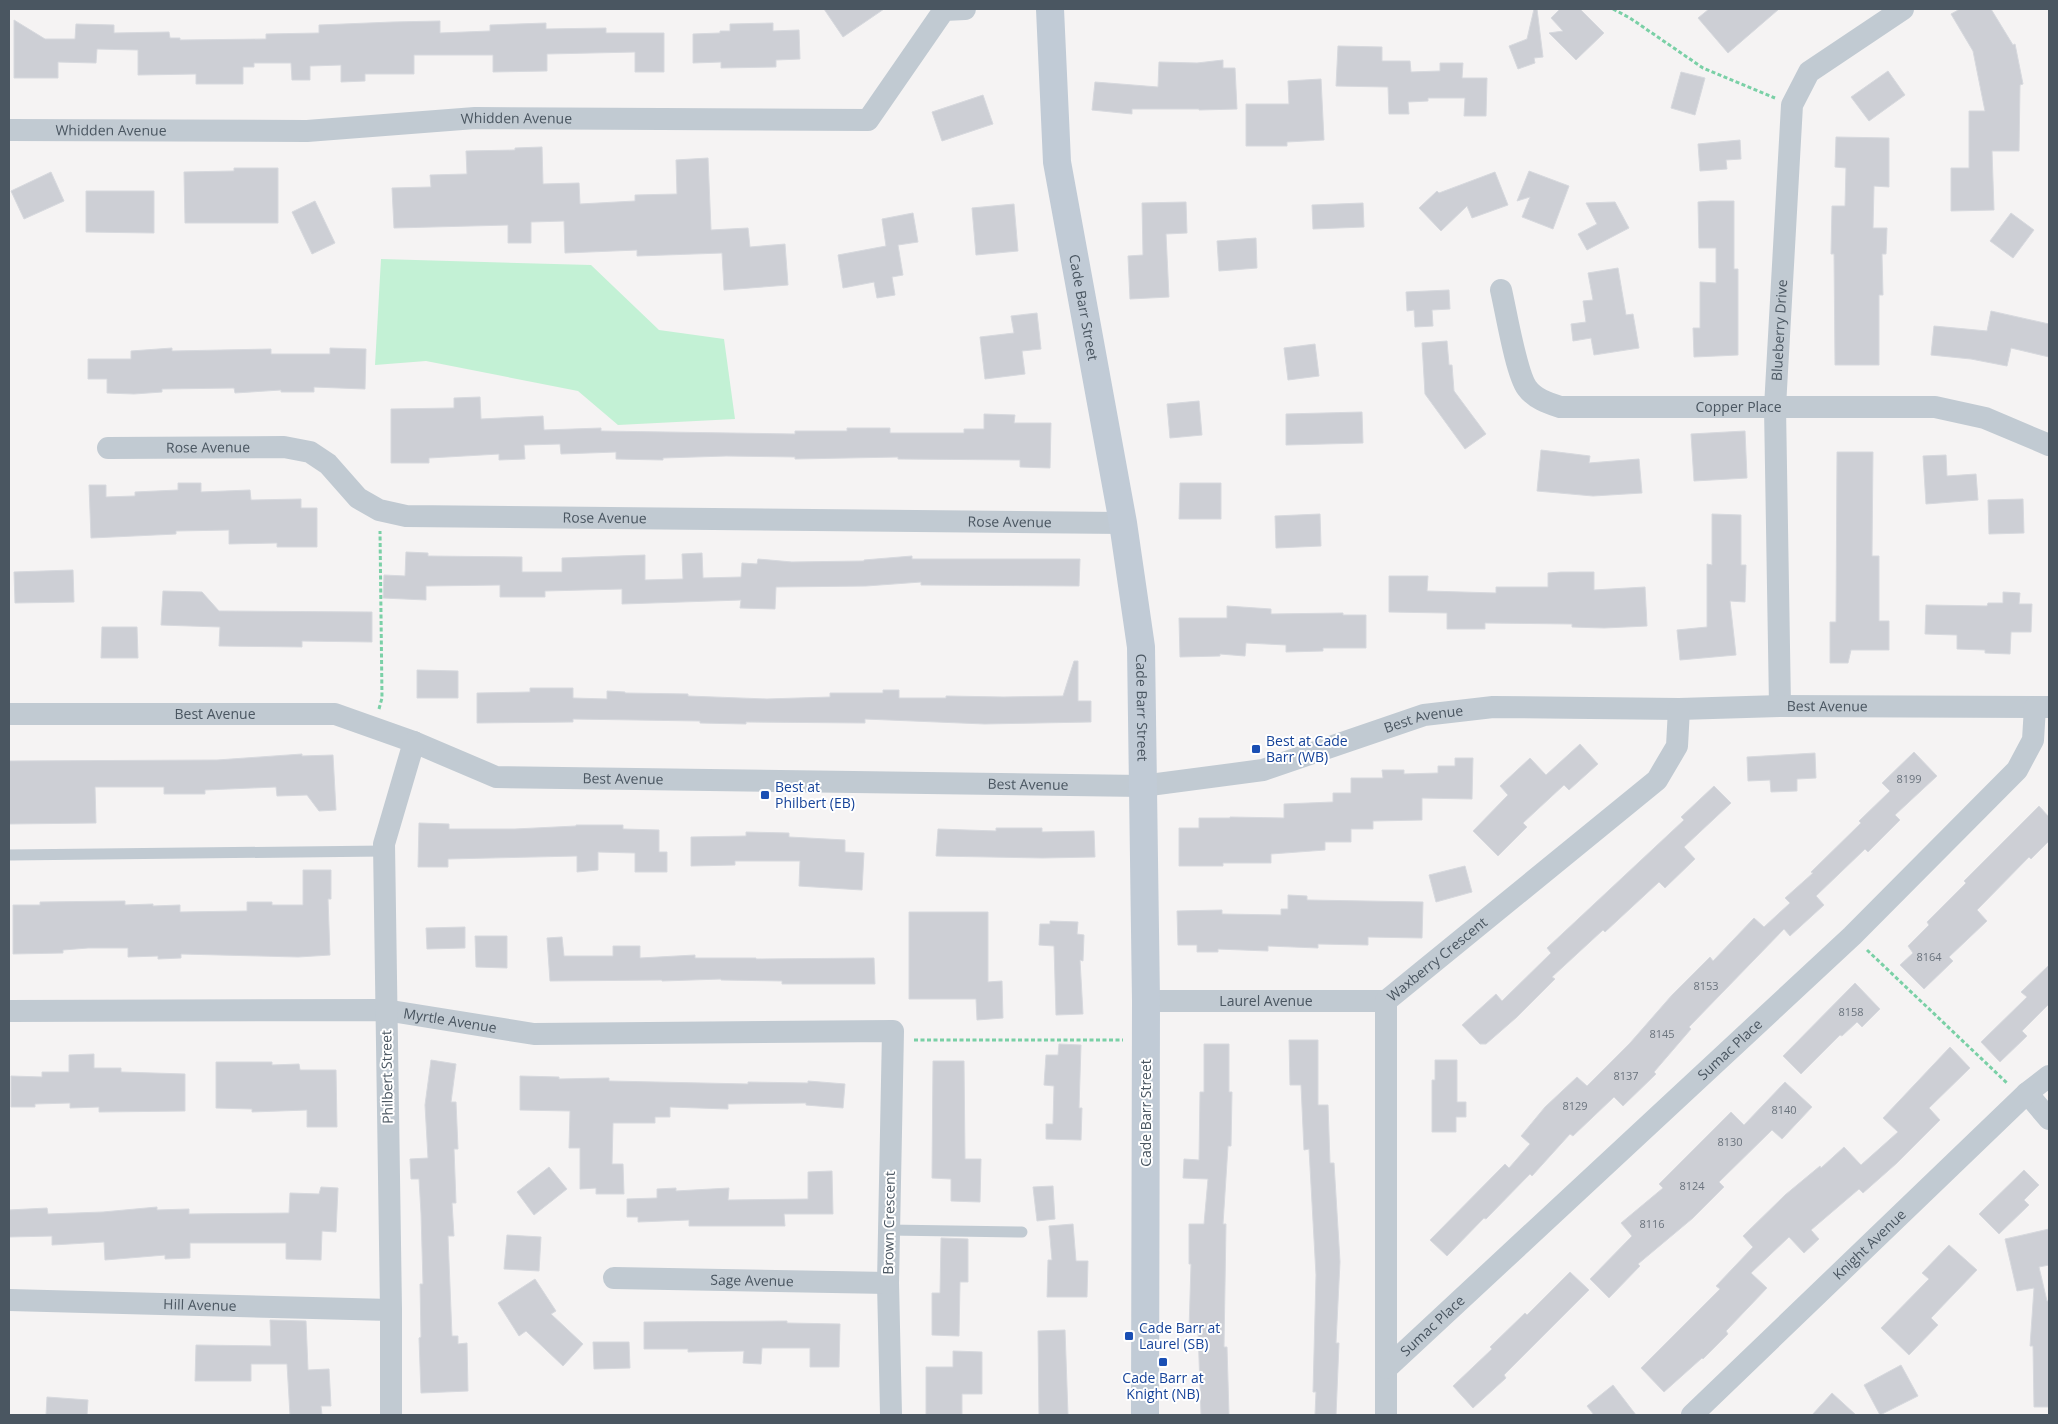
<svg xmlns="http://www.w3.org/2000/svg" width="2058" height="1424" font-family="'Open Sans',sans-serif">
<rect width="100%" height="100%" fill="#f5f3f3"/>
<path fill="#c3f1d5" d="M381,259L591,265L659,330L724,339L735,419L618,425L578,391L426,361L375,365Z"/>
<path fill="#cdcfd5" stroke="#d7d9de" d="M824,9H884L843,37Z
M1534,9H1537L1543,57L1534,58L1535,63L1518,69L1509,46L1527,39Z
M1560,9H1580L1604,33L1576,60L1549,33L1563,31L1551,18Z
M1709,9H1779L1728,53L1698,18Z
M1960,9H1991L2013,45L2015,44L2023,84L2020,85L2019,151H1992L1994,210L1951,211V168H1969V111H1985L1973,51L1951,14Z
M14,20L45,39H75L76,24L114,25V33L169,32L170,38H180V40L266,39V34L319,33V25L393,22L440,21V33L490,31V25L546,23V29L606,28V33H664V72H635V52L547,54V71L493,72V55H414V74H365V81L341,82V65L310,66V80H292L291,63H254V67H243V84H196V74L138,75V50L97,49L96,63L58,62V78H14Z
M773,23V31L799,30L800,59L776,60V67L721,68V62L693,63V34L720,33V31H730V24Z
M1338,46L1382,47V61H1410L1411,72L1440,71V63H1463L1462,78H1487L1486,116H1464L1465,98H1428V101L1408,102L1409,114H1389L1388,87L1336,86Z
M1223,60V68H1235L1237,109L1199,110V109H1132V114L1092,110L1095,82L1158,87L1159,62L1197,63Z
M1888,71L1905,95L1869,121L1851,97Z
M1681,72L1705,78L1695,115L1671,108Z
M1321,79L1324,140L1287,142V146H1246V104H1289L1288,81Z
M983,95L993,124L942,141L932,112Z
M1836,137L1889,138V187L1874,186L1873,228H1887L1886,254H1882L1883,295H1879V365H1835L1834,254H1831L1832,206H1845L1846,168L1835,167Z
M1740,140L1741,159L1726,160L1727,169L1700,171L1698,144Z
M542,147L543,184L579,183L580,204L635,201V195L677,194L676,160L708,158L711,230L748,228L750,247L785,244L788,285L724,290L722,253L637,256V250L565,253L564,221L531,222V243H508V225L394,228L392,188L431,187L430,175L467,174L466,151L515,150V148Z
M234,168H278V223H185L184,172L234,171Z
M1529,171L1569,186L1553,229L1522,217L1530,197L1517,201Z
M51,172L64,201L24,219L11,191Z
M1495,172L1508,205L1472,218L1467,206L1441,231L1419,208L1437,191L1439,193Z
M86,191H154V233L86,232Z
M315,201L335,243L312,254L292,212Z
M1711,201H1734V269H1738V355L1694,357L1693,328H1700V282L1716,283V248H1699L1698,202Z
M1186,202L1187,233L1166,234L1169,297L1130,299L1128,256L1143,255L1142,203Z
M1615,202L1629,228L1587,250L1578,234L1597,224L1586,203Z
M1363,203L1364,227L1313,229L1312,205Z
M1014,204L1018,251L976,255L972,208Z
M913,213L918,242L898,245L903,275L892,277L895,295L877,298L874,282L843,288L838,255L886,246L882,219Z
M2011,213L2034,230L2013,258L1990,241Z
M1256,238L1257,268L1219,271L1217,241Z
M1618,268L1626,315L1633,314L1639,348L1594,355L1591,338L1573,341L1571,324L1586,322L1583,301L1593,300L1588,273Z
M1449,290L1450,309L1432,310L1433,326L1415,327L1414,310L1407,311L1406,292Z
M1991,311L2049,324V357L2011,348L2007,366L1971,359L1931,355L1934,326L1987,331Z
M1037,313L1041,349L1022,351L1025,374L985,379L980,337L1014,333L1011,316Z
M1447,341L1449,365H1452L1454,391L1486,434L1465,449L1425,394L1422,343Z
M1315,344L1319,376L1288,380L1284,348Z
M172,348V351L271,349V354H330V348L366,349L365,389L314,387V392H281V390L235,393L234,388L162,389V392L134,394L107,393V379H88V359H131V351Z
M480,397L481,419L543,416L544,430L601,428V431L795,434V431H847V428H890V433H964V429H984V414L1015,415L1014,423H1051L1050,468L1020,467V460L898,459V457L795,459V457L726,456L663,458V460L616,459V452L561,454L560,444L524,445L525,459L499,460V454L429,458V463H391V409L454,408V398Z
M1199,401L1202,435L1170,438L1167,404Z
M1362,412L1363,443L1286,445V414Z
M1745,431L1747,478L1694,481L1691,434Z
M1541,450L1590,456L1589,463L1639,459L1642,493L1593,496L1537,491Z
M1837,452H1873L1872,556H1879V621H1889V650H1851L1848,663H1830V622H1836Z
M1946,455L1947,476L1976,474L1978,500L1926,504L1923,456Z
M178,483H201V492L250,490L251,500L301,499V508H317V547H277V543L229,544V530L176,531V534L91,538L89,485H106V497L135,496V492L178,490Z
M1180,483H1221V519H1179Z
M2023,499L2024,533L1989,534L1988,500Z
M1320,514L1321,546L1276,548L1275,516Z
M1712,514L1741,515V565H1746L1745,602L1730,601L1736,655L1680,660L1677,630L1707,627V564L1712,565Z
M406,552L428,553V556L522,557V572H562V558L645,555V580L683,579L682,554L702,553L703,578L741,577L742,563L757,564L758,559L792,562L864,561V560L912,556V559H1080L1079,586L921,585V582L866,586L776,587L775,609L740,608L741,600L622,604V589L545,591V597H500V585L426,586V600L383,598L384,575L405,576Z
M73,570L74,602L15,603L14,572Z
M1561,572H1594V590L1645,587L1647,626L1604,628L1572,627V624L1485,623V629H1447V613L1389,612V576H1428L1427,591L1496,593V587H1548V573Z
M163,591L202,592L219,611L372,612V642L302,641V647L219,646L220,627L161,625Z
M2003,592L2020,593L2019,604H2032L2031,632H2011L2010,654L1985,653V650L1957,649V635L1925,634L1926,605L1987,606L1988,603H2003Z
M1227,606L1271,609V614L1343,613V615H1366V648H1323V651L1286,652V645L1246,643L1245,656L1220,654V656L1180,657L1179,618H1227Z
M102,627H137L138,658H101Z
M1074,661H1078V701H1091V722L985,724L865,719V723L746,722V724L700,723V721L573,719V722L477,723V693L530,692V688H573V698L607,699V691L625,692V693L688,694V696L767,699L830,697V693H883V690H899V698H946V696L1003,697L1063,696Z
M417,670L458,671V698H417Z
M1580,744L1598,764L1569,790L1564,785L1523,823L1527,827L1498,856L1473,831L1508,795L1500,786L1530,758L1546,775Z
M1914,752L1937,776L1895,815L1900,820L1868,852L1865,849L1816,896L1824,905L1790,936L1784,929L1689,1027L1691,1029L1654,1072L1656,1074L1623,1106L1614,1097L1573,1136L1570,1134L1532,1176L1530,1174L1486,1219L1484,1218L1447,1256L1430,1240L1505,1164L1509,1168L1530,1144L1521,1136L1545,1107L1577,1077L1587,1086L1630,1043L1672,995L1710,957L1713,961L1754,918L1764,927L1790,903L1785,898L1813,873L1811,872L1861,823L1859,821L1890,791L1882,783Z
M1815,753L1816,778L1797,779V791L1771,792L1770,780L1748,781L1747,757Z
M302,754V756L333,755L336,810L319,811L307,795L277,796L276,787L205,790V794H164V787H95L96,823L9,824V761L217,760Z
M1455,758H1473L1472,799L1422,798V820L1373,821V829H1351V842H1325V850L1271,854V863H1223V866H1179V828H1199V818H1230V817L1284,818V804L1333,802V793H1351V778H1383L1382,770H1404V774L1438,773V766H1455Z
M1714,786L1731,803L1684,847L1695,859L1665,888L1659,882L1605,932L1603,930L1552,977L1555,979L1517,1017L1486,1044H1480L1462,1025L1496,994L1502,1001L1551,953L1547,948L1684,820L1681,817Z
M2039,806L2049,817V841L2031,859L2029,857L1977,910L1987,921L1949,957L1953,961L1924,989L1900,965L1913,953L1908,946L1929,925L1927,922L1966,883L1964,881Z
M419,823L449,824V829H515L576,826V825H623V829L659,830V852H667V872H635V853L598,852V870L577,872V856L448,859V867H418Z
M996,828H1042V832L1094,831L1095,857L1042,858L936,856L938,829L996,831Z
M746,832L789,833V837L845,840V852L864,853L862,890L799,886L800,861H735V865L691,866V837L746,836Z
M1465,866L1472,892L1436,902L1429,875Z
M303,870H331V899H328L330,955L298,957L181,954V958L158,959V956L128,957V948H88L63,950V953L13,954V905H40V902L125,901V905L153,904V906L180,905V912L247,911V902H272V905H303Z
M1288,895L1307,896V900L1423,902L1422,938L1368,937V945L1318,944V948L1268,946V951L1218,949V952H1197V945H1178L1177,911L1222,910V914L1281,915V909H1288Z
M909,912H988V982L1002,981L1003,1018L977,1020L976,999H909Z
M1050,921L1078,922L1077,934L1084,935L1083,961L1080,960L1083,1014L1056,1015L1054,946L1039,945L1040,924H1050Z
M465,927V948L427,949L426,928Z
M475,936H507V968L476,967Z
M562,937L564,956H613V946H640V958L695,955V958H756V959L874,958L875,984H782V981L721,980V979L662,981V980L550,981L547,938Z
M2049,965V1004L2022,1031L2027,1036L2000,1062L1981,1042L2027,997L2021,992Z
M1855,983L1880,1009L1862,1027L1857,1022L1842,1036L1840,1035L1801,1074L1783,1056Z
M1289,1040H1318V1105H1328L1330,1163H1334L1340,1262L1336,1343H1339L1336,1415H1315L1316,1392H1313L1316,1275L1309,1149L1304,1150L1301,1085H1290Z
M1059,1044L1081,1045L1079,1108H1082L1081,1140L1046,1139V1124H1053L1054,1086L1044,1085L1046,1055H1058Z
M1204,1044H1229V1092H1232L1231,1146H1228L1223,1224H1226L1224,1347H1227L1229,1415H1201L1198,1330H1189L1191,1264H1189V1224H1204L1208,1179L1183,1178L1184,1159L1199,1160L1200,1092H1204Z
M1950,1047L1970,1068L1929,1108L1940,1120L1897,1163L1863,1193L1859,1189L1811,1230L1819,1239L1804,1253L1789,1237L1751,1273L1767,1288L1726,1331L1728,1334L1703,1359L1702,1358L1664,1392L1641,1368L1720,1289L1716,1286L1753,1247L1743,1236L1785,1195L1820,1166L1821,1168L1844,1147L1861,1165L1898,1132L1883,1118Z
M94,1054V1068H121V1072L185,1074V1111L99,1112V1107L70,1108V1103L35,1104V1107H11V1076L42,1077V1072H69V1055Z
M431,1060L456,1064L451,1102H456L458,1149H454L456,1203H452L454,1236H448L452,1336H458V1344L467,1343L468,1391L421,1393L419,1338L421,1337L420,1284H423L421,1213L419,1179H411L410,1159L428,1158L425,1105Z
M1435,1060H1457V1102H1466V1117H1456V1132H1432V1080H1435Z
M933,1061H964L965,1159H981L980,1202L951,1201V1179L932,1178Z
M216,1062H272V1065L299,1064L300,1070H336L337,1127H307V1110L252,1112V1109L216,1108Z
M520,1076L559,1077V1079L609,1078V1081L748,1084V1082L808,1083V1081L845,1084L843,1108L806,1105V1103L728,1104V1109L670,1107V1117H655V1123H613L612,1164H623L624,1194H596V1188L580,1189V1148H569L570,1111L520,1110Z
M1785,1082L1812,1107L1782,1139L1772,1130L1719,1182L1724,1187L1693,1218L1638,1264L1640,1266L1609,1298L1590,1279L1632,1236L1621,1223L1663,1188L1659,1184L1731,1112L1744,1125Z
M549,1167L567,1189L534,1215L517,1192Z
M2024,1170L2039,1185L2024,1200L2029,1205L1999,1234L1979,1214Z
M832,1171L833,1214H784L785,1226H689V1220L638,1222V1217H627V1199L657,1198V1189L676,1188V1191L729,1188L728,1200L808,1199V1172Z
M1053,1186L1055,1219L1037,1221L1033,1187Z
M321,1187L338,1188L336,1232L322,1231L321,1260L286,1259V1243H190V1258L165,1259V1255L105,1260L104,1242L52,1245V1236L9,1237V1210L47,1208L48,1214L103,1212L157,1207V1210L189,1209V1214L289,1213L290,1193L319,1194Z
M1073,1224L1076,1261H1088L1087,1297H1047L1048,1260H1052L1049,1226Z
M2049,1229V1265L2039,1267L2047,1301H2049V1407H2034L2033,1346H2030L2034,1288L2017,1291L2005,1239Z
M507,1235L541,1237L539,1271L504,1269Z
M941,1238L968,1239V1282H960L959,1336L932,1335V1293H940Z
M1949,1245L1977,1270L1931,1318L1938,1325L1909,1355L1881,1328L1929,1279L1922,1273Z
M1570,1272L1589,1290L1504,1375L1506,1378L1473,1408L1453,1386L1492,1349L1490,1347L1525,1313L1527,1315Z
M535,1279L556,1311L551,1314L583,1344L563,1366L526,1331L519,1336L498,1303Z
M270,1320L306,1321L308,1370L329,1369L331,1406H321L322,1415H290L287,1364H251V1381H195L196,1345L271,1346Z
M787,1321V1323L840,1324L839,1367H810V1348H762L761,1364L743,1363L744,1351L688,1352V1349H644V1322Z
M1065,1330L1068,1415H1039L1038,1331Z
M593,1342H629L630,1368L594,1369Z
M953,1351L982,1352V1394H962V1415H926V1367H953Z
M1901,1365L1918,1396L1880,1415L1864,1385Z
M1613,1385L1636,1415H1594L1587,1406Z
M1832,1393L1856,1415H1812Z
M47,1397L88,1400L87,1415H46Z"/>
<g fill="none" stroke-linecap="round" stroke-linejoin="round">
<path stroke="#7ad0a6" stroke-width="3" stroke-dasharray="4 2.5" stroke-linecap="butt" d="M1613,9L1630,18L1703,68L1775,98
M379,709L382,698L380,531
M1867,950L2007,1083
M914,1040H1123"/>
<path stroke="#c1cad2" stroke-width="11" d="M9,855L384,851
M889,1230L1022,1232"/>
<g stroke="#c1cad2" stroke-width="22">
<path id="s1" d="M9,130L307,131L475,118L868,120L944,10L965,9"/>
<path id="s2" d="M1501,290C1506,311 1516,373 1527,388C1535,399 1548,403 1560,407H1935L1985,418L2049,445"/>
<path id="s3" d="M108,448L284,447L310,452L328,464L358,498L379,510L406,516L1123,523"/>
<path id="s4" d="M1780,706L1775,407L1792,105L1809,72L1903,9"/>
<path id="s5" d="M9,714H335L414,742L496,777L1142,786L1263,770L1424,715L1493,707L1679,709L1780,706L2049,707"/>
<path id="s6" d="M1146,1001H1386"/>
<path id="s7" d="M1386,1001L1657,780L1677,746L1679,709"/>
<path d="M1386,1001V1415"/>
<path id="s8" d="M9,1011L385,1010L534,1034L893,1031L888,1283L891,1415"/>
<path d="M2027,1093L2049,1119"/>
<path id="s9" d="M614,1278L888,1283"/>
<path id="s10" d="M9,1300L391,1310"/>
<path id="s11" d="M1387,1368L1852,936L2017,770L2033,740L2035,707"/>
<path d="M391,1415V1310L384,844L414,742"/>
<path id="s12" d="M1692,1415L2027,1093L2049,1076"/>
</g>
<path stroke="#c1cbd6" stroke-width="28" id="s13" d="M1050,9L1057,162L1123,523L1141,647L1146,1001L1145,1415"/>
</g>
<g fill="#1a4fb4" stroke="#fff" stroke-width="2">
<rect x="1251" y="744" width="10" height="10" rx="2.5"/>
<rect x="760" y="790" width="10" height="10" rx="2.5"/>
<rect x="1124" y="1331" width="10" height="10" rx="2.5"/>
<rect x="1158" y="1357" width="10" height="10" rx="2.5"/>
</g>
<g text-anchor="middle" stroke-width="4" stroke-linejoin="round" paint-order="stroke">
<g font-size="11" fill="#6b747e">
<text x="1909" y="783">8199</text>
<text x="1929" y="961">8164</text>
<text x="1706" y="990">8153</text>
<text x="1851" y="1016">8158</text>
<text x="1662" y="1038">8145</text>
<text x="1626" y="1080">8137</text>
<text x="1575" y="1110">8129</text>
<text x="1784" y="1114">8140</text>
<text x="1730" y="1146">8130</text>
<text x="1692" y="1190">8124</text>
<text x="1652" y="1228">8116</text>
</g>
<g font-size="14" fill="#4a5661" stroke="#fff">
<text dy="5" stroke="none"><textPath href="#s1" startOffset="508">Whidden Avenue</textPath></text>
<text dy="5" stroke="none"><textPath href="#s1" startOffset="102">Whidden Avenue</textPath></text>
<text dy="5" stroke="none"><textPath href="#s13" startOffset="301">Cade Barr Street</textPath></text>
<text dy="5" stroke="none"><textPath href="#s4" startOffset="376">Blueberry Drive</textPath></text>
<text dy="5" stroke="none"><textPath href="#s2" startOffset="319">Copper Place</textPath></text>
<text dy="5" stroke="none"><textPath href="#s3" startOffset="100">Rose Avenue</textPath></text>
<text dy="5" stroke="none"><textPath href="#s3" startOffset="520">Rose Avenue</textPath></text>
<text dy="5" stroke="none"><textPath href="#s3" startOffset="925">Rose Avenue</textPath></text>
<text dy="5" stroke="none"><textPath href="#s5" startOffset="1841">Best Avenue</textPath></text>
<text dy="5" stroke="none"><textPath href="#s13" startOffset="706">Cade Barr Street</textPath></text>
<text dy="5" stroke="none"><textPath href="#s5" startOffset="206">Best Avenue</textPath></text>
<text dy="5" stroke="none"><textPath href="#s5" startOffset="1436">Best Avenue</textPath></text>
<text dy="5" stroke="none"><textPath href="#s5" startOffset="626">Best Avenue</textPath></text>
<text dy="5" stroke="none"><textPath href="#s5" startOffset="1031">Best Avenue</textPath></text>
<text dy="5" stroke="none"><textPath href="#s7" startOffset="66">Waxberry Crescent</textPath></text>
<text dy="5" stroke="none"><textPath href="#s6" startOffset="120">Laurel Avenue</textPath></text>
<text dy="5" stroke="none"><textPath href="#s8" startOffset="442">Myrtle Avenue</textPath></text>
<text dy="5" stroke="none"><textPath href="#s11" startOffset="468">Sumac Place</textPath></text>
<text transform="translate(387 1077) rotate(-91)" y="5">Philbert Street</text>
<text transform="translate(1146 1113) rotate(-90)" y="5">Cade Barr Street</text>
<text transform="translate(889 1223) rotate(-89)" y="5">Brown Crescent</text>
<text dy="5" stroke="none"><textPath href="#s12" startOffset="246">Knight Avenue</textPath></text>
<text dy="5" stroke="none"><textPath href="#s9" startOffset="138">Sage Avenue</textPath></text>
<text dy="5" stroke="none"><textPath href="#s10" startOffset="191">Hill Avenue</textPath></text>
<text dy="5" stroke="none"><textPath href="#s11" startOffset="62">Sumac Place</textPath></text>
</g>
<g font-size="14" fill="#164399" stroke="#fff" text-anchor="start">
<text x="1266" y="746">Best at Cade<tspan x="1266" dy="16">Barr (WB)</tspan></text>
<text x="775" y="792">Best at<tspan x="775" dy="16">Philbert (EB)</tspan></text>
<text x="1139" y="1333">Cade Barr at<tspan x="1139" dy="16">Laurel (SB)</tspan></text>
<text x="1163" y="1383" text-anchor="middle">Cade Barr at<tspan x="1163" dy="16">Knight (NB)</tspan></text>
</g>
</g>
<rect width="2058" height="1424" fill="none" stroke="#4a5661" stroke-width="20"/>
</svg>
